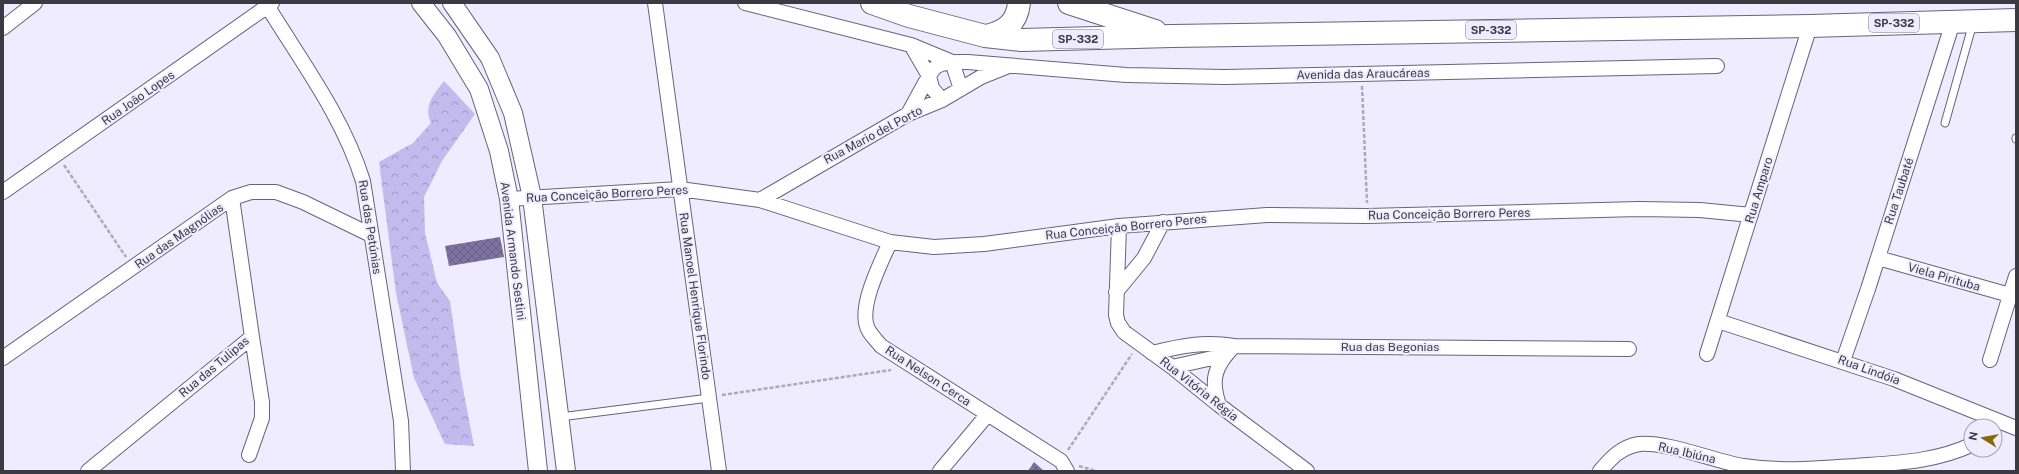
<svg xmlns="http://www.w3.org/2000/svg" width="2019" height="474" font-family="'Public Sans',sans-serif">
<defs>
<pattern id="forest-crowns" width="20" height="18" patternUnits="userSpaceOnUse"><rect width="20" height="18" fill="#c3baed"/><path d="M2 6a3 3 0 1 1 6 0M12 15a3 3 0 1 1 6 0" fill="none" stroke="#a098c2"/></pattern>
<pattern id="building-cross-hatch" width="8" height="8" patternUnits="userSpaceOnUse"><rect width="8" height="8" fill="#7d73a3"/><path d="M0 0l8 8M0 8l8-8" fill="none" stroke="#685f86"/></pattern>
</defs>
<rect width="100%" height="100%" fill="#efecff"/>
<path fill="url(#forest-crowns)" d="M444,81L475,114L442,161L424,197L425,233L437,283L450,301L461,378L474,446L445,444L414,378L396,293L379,162L413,143L431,123C423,106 434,94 444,81Z"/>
<path fill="url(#building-cross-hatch)" d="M500,237L504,257L449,266L445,246Z
M1034,462L1044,471H1028Z"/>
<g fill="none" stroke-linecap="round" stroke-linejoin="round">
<defs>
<path id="service" d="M1945,123L1973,23
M2016,139V138
M560,417L709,398"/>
<path id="minor" d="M655,3L719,471
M745,3L911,45L952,62L961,89
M268,7C303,64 343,117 363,181L401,421L403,471
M3,28L35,3
M911,45L929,76L932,88L942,100
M908,114C913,106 931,69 937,66C945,61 959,62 968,62L1126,75L1225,77L1717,66
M3,192L272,3
M509,199L680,189L760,200L890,242L934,247L984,244L1119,226L1267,215L1367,216L1639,209L1700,210L1751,215
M760,200L908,114L942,100L981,77L1006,67
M1119,226L1116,315L1118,323L1124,332L1172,367L1219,405L1307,471
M890,242C881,263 856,310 869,331C872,336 877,341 881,346L1061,461L1067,471
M1878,258L2010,295
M1116,292L1144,258L1163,222
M1718,321L1894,379L2016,428
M1152,353C1181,346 1204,341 1234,346L1629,349
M1707,354L1810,26
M3,358L232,198L251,192H276L303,202L371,235
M1990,360L2016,276
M1843,361L1868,289L1953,22
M1172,367L1226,355
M1219,405C1210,379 1215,366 1234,346
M249,455L262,418V402L252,337
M88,471L252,337L232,198
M940,471L988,414
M1600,471C1611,458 1621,447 1639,444C1666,441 1714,461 1743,466C1782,472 1817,468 1855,466C1895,463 1935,462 1971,445"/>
<path id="tertiary" d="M421,3L447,36L479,89L499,151L509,199L538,471
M452,3L490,58L513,113L532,197L566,471"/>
<path id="primary" d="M872,3L909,16L985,36L1022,40L1172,36L1810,26L2016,20
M1069,3L1155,31
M986,36C1005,32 1017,23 1019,3"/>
</defs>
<use href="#service" stroke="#676478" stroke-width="9"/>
<use href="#minor" stroke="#676478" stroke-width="16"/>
<use href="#tertiary" stroke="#676478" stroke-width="20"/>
<use href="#primary" stroke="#676478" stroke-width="24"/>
<path stroke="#acaab9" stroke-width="2.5" stroke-dasharray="4 2" stroke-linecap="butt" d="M1362,86L1367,203
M64,165L126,257
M722,395L891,370
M1068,450L1132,354
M1079,466L1096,471"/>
<use href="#service" stroke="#fff" stroke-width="7"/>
<use href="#minor" stroke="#fff" stroke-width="14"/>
<use href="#tertiary" stroke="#fff" stroke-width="18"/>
<use href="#primary" stroke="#fff" stroke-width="22"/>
</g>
<g text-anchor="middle" stroke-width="4" stroke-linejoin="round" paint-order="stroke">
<g fill="#efecff" stroke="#716f7b" stroke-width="1">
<rect x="1869" y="14" width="50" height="18" rx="3"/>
<rect x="1466" y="21" width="50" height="18" rx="3"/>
<rect x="1053" y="30" width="50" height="18" rx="3"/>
</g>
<g font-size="11" font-weight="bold" fill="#3b3942">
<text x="1894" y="27">SP-332</text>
<text x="1491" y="34">SP-332</text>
<text x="1078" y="43">SP-332</text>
</g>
<g font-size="12" fill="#3b3942" stroke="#efecff">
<text transform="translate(1363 74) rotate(-1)" y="4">Avenida das Araucáreas</text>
<text transform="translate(138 98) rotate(-35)" y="4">Rua João Lopes</text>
<text transform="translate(873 135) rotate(-28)" y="4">Rua Mario del Porto</text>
<text transform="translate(1759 190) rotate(-73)" y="4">Rua Amparo</text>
<text transform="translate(1899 191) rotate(-72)" y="4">Rua Taubaté</text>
<text transform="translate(607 194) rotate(-3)" y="4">Rua Conceição Borrero Peres</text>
<text transform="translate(1449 214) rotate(-1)" y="4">Rua Conceição Borrero Peres</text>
<text transform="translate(370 227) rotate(81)" y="4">Rua das Petúnias</text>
<text transform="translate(1126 227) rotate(-6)" y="4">Rua Conceição Borrero Peres</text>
<text transform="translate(179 236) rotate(-35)" y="4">Rua das Magnólias</text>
<text transform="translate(513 251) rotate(83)" y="4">Avenida Armando Sestini</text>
<text transform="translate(1944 277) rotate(16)" y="4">Viela Pirituba</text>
<text transform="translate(695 296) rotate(82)" y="4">Rua Manoel Henrique Florindo</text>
<text x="1390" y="351">Rua das Begonias</text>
<text transform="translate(214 367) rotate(-40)" y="4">Rua das Tulipas</text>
<text transform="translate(1869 370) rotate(20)" y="4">Rua Lindóia</text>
<text transform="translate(928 376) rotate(33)" y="4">Rua Nelson Cerca</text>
<text transform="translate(1199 389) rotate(38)" y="4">Rua Vitória Régia</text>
<text transform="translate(1687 453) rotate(13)" y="4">Rua Ibiúna</text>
</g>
</g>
<rect width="2019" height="474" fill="none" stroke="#3b3942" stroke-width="8"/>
<g transform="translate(1983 438) rotate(281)"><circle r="19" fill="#efecff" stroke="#a7a4b3"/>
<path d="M0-3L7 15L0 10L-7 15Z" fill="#876b07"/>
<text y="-6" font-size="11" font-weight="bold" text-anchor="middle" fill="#3b3942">N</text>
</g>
</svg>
